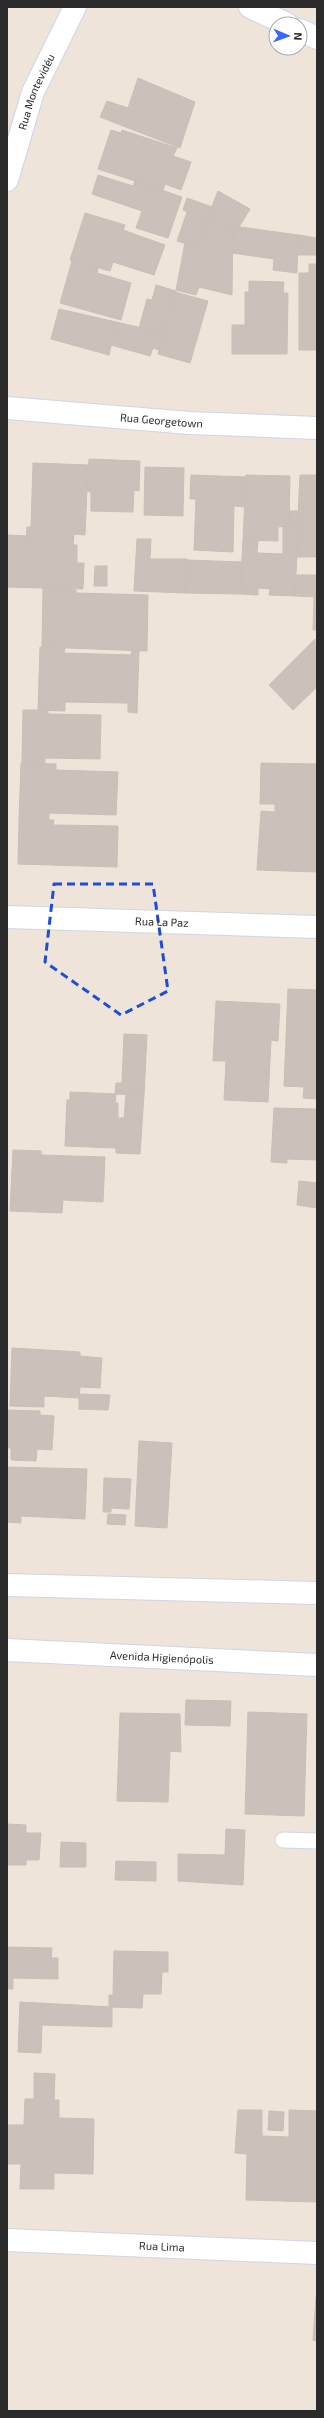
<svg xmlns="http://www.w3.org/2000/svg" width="324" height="2418" font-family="'Exo 2',sans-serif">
<rect width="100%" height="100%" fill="#eee4da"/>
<g fill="#c9c1ba" stroke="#c9c0b4">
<path d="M138,78L195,102L180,148L100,117L107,101L128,108Z"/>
<path d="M111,130L121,133L122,130L177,148L173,156L191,162L181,190L165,184L163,190L98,169Z"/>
<path d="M98,175L133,186L135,181L182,197L168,238L136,228L142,211L92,194Z"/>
<path d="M218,191L250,209L239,227L206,222Z"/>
<path d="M187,198L212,207L197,247L177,241L187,212L183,210Z"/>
<path d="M85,213L125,225L123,230L165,245L154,275L113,262L110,271L70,260Z"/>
<path d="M206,222L233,226L232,295L199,287L196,295L176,290L185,243L197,247Z"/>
<path d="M233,226L298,235L297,273L273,270L274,259L232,253Z"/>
<path d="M298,235L317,238V255H297Z"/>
<path d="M72,261L98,268L97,273L131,283L121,320L60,303Z"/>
<path d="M309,264H317V350H299V273H309Z"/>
<path d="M249,281L284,282L283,293H288L287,354H232V325H245V292H249Z"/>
<path d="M156,285L176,291L164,333L139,328L147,299L152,300Z"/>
<path d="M175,292L208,301L190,363L158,354Z"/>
<path d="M59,309L116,322L109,355L51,339Z"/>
<path d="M116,322L164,333L159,350L153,348L150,356L111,345Z"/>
<path d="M89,459L140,461L139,491L134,490L133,512L91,511V492L87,491Z"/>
<path d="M33,463L88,465L85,535L74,534L73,546L26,545L27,527H31Z"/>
<path d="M145,467L184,468L183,516L144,515Z"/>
<path d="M191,475L246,477L245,507L234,506L233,552L194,550L196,499H190Z"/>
<path d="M246,475L290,476L289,526L278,527V541L243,540Z"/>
<path d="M300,475H317V557H296Z"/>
<path d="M290,511H299L295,596L269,595L270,589L258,588V595L240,594L243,540L258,541L257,553L283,554V527L289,526Z"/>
<path d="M7,535L27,536L26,545H77V563H84L83,589L7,587Z"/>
<path d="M137,539H151L150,559H187L185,593L134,591Z"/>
<path d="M187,560L242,562L240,594L185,593Z"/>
<path d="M95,566H107V586H94Z"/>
<path d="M296,575H317V597L295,596Z"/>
<path d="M43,588L76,590V593L148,595L147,651L42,647Z"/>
<path d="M314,597H317V630H313Z"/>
<path d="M315,639L317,687L293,710L269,685Z"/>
<path d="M40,647L65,648L64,653L131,655L132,651H139L137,713L128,712V703L65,702V711L38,710Z"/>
<path d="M23,710H48V714L101,715L100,759L45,758V764L22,763Z"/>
<path d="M21,763L56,764V770L118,772L116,815L49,813V820H19Z"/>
<path d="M261,763L317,764V872L257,870L261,811L275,812V804H260Z"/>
<path d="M19,820H54L53,825L118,826L117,867L18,864Z"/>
<path d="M288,989L317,990V1099L303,1098L304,1087L284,1086Z"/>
<path d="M216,1001L280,1004L278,1041L271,1040L268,1102L224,1100L226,1061H213Z"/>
<path d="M124,1034L147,1035L144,1095L115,1094L116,1083H122Z"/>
<path d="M70,1092L116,1094L115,1103H118V1118H124L126,1095H144L140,1154L116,1153V1148L65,1146L67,1100H70Z"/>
<path d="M274,1108L317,1109V1160L287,1159V1163L271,1162Z"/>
<path d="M13,1150L41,1151V1155L105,1157L103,1202L63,1200L62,1213L10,1211Z"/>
<path d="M299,1181L317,1183V1208L297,1205Z"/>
<path d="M12,1348L80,1352V1356L102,1358L100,1388L80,1387L79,1398L44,1396V1407L10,1406Z"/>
<path d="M79,1394L110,1395L108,1410L79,1409Z"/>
<path d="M7,1410L40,1411V1415L54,1416L52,1450L37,1449L36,1461L11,1460V1448H7Z"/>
<path d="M139,1441L172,1443L167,1528L135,1526Z"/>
<path d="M7,1467L87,1469L85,1519L21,1516V1523L7,1522Z"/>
<path d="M104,1478L131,1479L129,1509L111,1508V1512H103Z"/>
<path d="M108,1514L126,1515L125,1525L107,1524Z"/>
<path d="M186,1700L231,1701L230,1726L185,1725Z"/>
<path d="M248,1712L307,1714L304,1816L245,1814Z"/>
<path d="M120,1713L180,1714L181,1752L170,1751L168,1802L117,1801Z"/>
<path d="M7,1824L26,1825V1833H41L39,1860H26V1865H7Z"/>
<path d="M226,1829L245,1830L243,1885L178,1881V1854L225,1855Z"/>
<path d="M61,1842L86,1843V1867H60Z"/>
<path d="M116,1861L156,1862V1881L115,1880Z"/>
<path d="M7,1947L52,1948L51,1958H58V1979L13,1978V1989H7Z"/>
<path d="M114,1951L168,1952V1972H162L161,1994H143L142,2008L109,2007V1995H113Z"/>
<path d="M20,2002L112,2007V2027L42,2025L41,2053L18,2052Z"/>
<path d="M34,2073L55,2074L54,2100H59V2118L94,2119L93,2174L54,2173V2189H20L21,2164H7V2125H24L25,2099H34Z"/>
<path d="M238,2110H262V2136L289,2137V2110L317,2111V2202L246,2200L247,2154L235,2153Z"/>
<path d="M269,2111L284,2112L283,2131L268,2130Z"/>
<path d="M316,2297H317V2341L313,2340Z"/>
</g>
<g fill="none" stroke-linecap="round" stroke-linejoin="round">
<g stroke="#d0d5e4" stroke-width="17">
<path id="service" d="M283,1840L317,1841"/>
</g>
<g stroke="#d0d5e4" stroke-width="24">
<g id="minor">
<path d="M250,7L287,24"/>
<path d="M300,30L317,38"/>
<path id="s1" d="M7,408L190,423L317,428"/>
<path id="s2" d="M7,917L317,927"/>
<path id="s3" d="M7,2240L317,2253"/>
</g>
</g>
<g stroke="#d0d5e4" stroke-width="24">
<g id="tertiary">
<path id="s4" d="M7,180L33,92L75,7"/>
</g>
</g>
<g stroke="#d0d5e4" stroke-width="24">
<g id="secondary">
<path d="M7,1585L317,1593"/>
<path id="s5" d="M7,1650L317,1665"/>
</g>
</g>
<use href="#service" stroke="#fff" stroke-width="15"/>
<use href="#minor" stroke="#fff" stroke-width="22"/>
<use href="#tertiary" stroke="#fff" stroke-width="22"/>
<use href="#secondary" stroke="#fff" stroke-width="22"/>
</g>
<path fill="none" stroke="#1d4ed8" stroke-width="3" stroke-dasharray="8 5" stroke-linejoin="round" d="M54,884H153L168,991L121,1015L45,962Z"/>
<g text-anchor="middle" stroke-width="4" stroke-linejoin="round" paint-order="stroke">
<g font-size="11" fill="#2a2a2a" stroke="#fff">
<text dy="4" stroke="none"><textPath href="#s4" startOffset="93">Rua Montevidéu</textPath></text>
<text dy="4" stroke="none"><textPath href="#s1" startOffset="155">Rua Georgetown</textPath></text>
<text dy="4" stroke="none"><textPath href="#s2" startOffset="155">Rua La Paz</textPath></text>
<text dy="4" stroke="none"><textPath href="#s5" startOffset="155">Avenida Higienópolis</textPath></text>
<text dy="4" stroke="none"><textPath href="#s3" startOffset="155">Rua Lima</textPath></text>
</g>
</g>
<rect width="324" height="2418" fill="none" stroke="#2a2a2a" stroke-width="16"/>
<g transform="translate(288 36) rotate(92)"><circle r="19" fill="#ffffff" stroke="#aaaaaa"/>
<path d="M0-3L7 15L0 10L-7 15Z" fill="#3667ff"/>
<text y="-6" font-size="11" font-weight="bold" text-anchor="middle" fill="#2a2a2a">N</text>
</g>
</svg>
